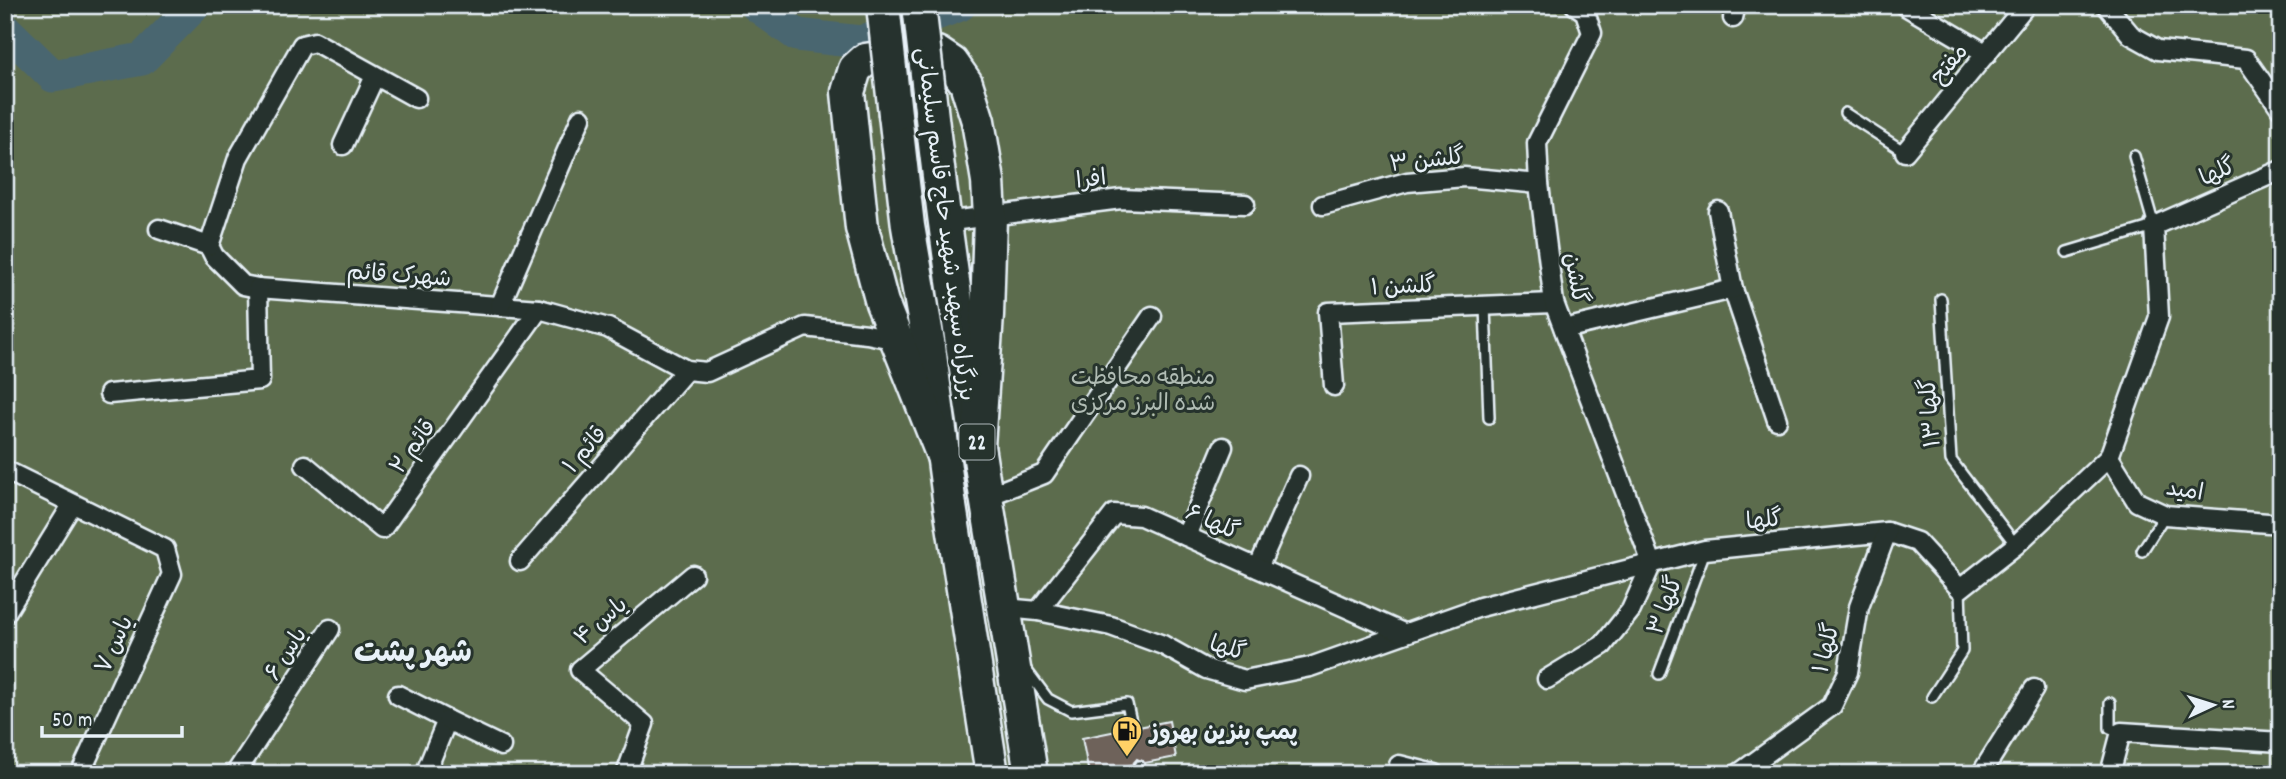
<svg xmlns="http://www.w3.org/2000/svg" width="2286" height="779" font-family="Dekko,'Playpen Sans Arabic',sans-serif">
<rect width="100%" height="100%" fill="#3c413a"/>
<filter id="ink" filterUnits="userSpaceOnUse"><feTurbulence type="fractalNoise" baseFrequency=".0143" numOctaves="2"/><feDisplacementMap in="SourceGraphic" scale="14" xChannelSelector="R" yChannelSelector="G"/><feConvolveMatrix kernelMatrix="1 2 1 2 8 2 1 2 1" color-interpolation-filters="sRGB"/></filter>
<g filter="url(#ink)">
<rect fill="#5c6c4e" stroke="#a2aea3" stroke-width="2" x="5" y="5" width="2276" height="769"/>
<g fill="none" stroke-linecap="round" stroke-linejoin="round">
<g stroke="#4a6670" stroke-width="33">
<path d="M756,5L797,35L861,42L960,5"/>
<path d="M5,29L53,76L142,59L195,5"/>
</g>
</g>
<path fill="#6e625a" stroke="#e8f1f8" stroke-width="2" d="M1169,721L1176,757L1145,763L1137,759L1132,765L1089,774L1082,738L1126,729L1133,733L1139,727Z"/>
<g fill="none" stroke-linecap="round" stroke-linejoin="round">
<g stroke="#e8f1f8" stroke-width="14">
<g id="lane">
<path d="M1845,113L1905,152"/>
<path d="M2067,252L2154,226L2134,156"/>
<path d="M1941,299L1951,460L2016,545"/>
<path d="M1485,306L1489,418"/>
<path d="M2142,551L2165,515"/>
<path d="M1024,667L1048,699L1071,711L1127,704L1132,726"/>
<path d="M1659,674L1705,551"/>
<path d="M1932,697L1962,651L1960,589"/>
<path d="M2110,703V728L2121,732"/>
<path d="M1139,766L1140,774"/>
<path d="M562,773L564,774"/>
</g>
</g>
<g stroke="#e8f1f8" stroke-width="23">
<g id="street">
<path d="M1904,5L1987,54"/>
<path d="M2106,5L2131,35L2158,50L2246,59L2281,109"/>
<path d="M1733,18L1736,5"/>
<path d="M416,98L315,42L302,45L238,158L209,246L214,256L243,285L258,288L539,309L608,328L686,370L707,372L805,327L867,334L902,341"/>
<path d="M343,145L375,76"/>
<path d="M1905,152L2026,5"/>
<path d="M1323,205L1407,182L1464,177L1539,184"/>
<path d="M1718,211L1733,289L1777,420"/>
<path d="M944,222L1121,199L1245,204"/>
<path d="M159,229L209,246"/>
<path d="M500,306L581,118"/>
<path d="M1564,329L1733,289"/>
<path d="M1334,386L1328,312L1554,303"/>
<path d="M109,394L260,380L258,288"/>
<path d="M2109,457L2137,502L2165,515L2281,524"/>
<path d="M305,465L382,529L539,309"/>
<path d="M5,470L165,549L172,574L80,774"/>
<path d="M986,497L1044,474L1152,316"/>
<path d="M1186,536L1223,447"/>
<path d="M520,561L686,370"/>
<path d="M1258,568L1299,476"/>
<path d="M1005,608L1038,611L1111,626L1163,645L1206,669L1245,680L1310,667L1480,607L1705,550L1887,532L1917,542L1960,589L2016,545L2109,457L2159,317L2154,226L2281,170"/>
<path d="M1038,611L1114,514L1141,516L1403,633"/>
<path d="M5,614L72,505"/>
<path d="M1547,679L1603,645L1631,610L1652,563L1554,303L1539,184L1537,143L1592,33L1585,12L1575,5"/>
<path d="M398,695L447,720L425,774"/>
<path d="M447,720L501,746"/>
<path d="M1399,765L1435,774"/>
<path d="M235,774L330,629"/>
<path d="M626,774L644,724L580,670L693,575"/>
<path d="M1738,774L1832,706L1848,672L1859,607L1887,532"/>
<path d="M1981,774L2034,689"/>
<path d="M2110,774L2121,732L2281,742"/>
</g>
</g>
<g stroke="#e8f1f8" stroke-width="37">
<g id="highway">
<path d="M931,109C956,332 996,552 1031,774"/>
<path d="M895,114L908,226L929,347L950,506L992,774"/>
<path d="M943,456L882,303L862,228L848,92L855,69L865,60L905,54L937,53L952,63L966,83L978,121L988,181L990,217L987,315L978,446"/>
</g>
</g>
<use href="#lane" stroke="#26332d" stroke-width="9"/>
<use href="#street" stroke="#26332d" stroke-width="18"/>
<use href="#highway" stroke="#26332d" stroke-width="32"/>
<g stroke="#e8f1f8" stroke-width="37" stroke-linecap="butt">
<g id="highway-bridge">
<path d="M883,5L895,114"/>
<path d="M919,5L931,109"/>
</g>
</g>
<use href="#highway-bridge" stroke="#26332d" stroke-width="32"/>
</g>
</g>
<defs>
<g id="fuel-pin" transform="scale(1.575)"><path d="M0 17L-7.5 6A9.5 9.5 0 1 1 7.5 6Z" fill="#ffd166" stroke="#26332d"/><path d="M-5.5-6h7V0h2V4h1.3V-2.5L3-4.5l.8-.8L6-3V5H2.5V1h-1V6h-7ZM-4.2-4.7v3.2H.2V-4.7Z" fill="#111"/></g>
</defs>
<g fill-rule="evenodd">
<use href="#fuel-pin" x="1127" y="731"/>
</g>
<g text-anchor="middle" stroke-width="6" stroke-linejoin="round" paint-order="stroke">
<rect fill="#26332d" stroke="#aeb8bb" stroke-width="2" x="959.5" y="424.5" width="35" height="35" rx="5"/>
<g font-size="21" font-weight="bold" fill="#e8f1f8">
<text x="977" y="449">22</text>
</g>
<g font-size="23" fill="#e8f1f8" stroke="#26332d">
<text transform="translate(1948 63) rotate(-50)" y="8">مفتح</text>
<text transform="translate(1427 159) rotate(-6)" y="8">گلشن ۳</text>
<text transform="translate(2217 171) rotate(-24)" y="8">گلها</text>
<text transform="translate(1091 178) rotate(-7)" y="8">افرا</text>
<text transform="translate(947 224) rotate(83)" y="8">بزرگراه سپهبد شهید حاج قاسم سلیمانی</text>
<text transform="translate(399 274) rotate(4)" y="8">شهرک قائم</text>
<text transform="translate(1577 278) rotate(80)" y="8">گلشن</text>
<text transform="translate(1403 285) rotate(-2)" y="8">گلشن ۱</text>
<text transform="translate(1929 413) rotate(-94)" y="8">گلها ۱۳</text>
<text transform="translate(412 446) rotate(-54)" y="8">قائم ۲</text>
<text transform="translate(584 449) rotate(-49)" y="8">قائم ۱</text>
<text transform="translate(2185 489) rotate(9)" y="8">امید</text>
<text transform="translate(1764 519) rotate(-5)" y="8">گلها</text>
<text transform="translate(1213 521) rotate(24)" y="8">گلها ۶</text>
<text transform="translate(1664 605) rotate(-69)" y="8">گلها ۳</text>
<text transform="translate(600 620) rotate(-40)" y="8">یاس ۴</text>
<text transform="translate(113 644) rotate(-65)" y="8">یاس ۷</text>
<text transform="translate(1228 647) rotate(18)" y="8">گلها</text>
<text transform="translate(1825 648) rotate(-76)" y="8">گلها ۱</text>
<text transform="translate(285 653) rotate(-57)" y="8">یاس ۶</text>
</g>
<g font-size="23" fill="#b0bcb4" stroke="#26332d">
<text x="1143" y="384">منطقه محافظت<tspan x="1143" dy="26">شده البرز مرکزی</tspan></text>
</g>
<g font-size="23" font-weight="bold" fill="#e8f1f8" stroke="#26332d" text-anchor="start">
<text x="1150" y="739">پمپ بنزین بهروز</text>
</g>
<g font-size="30" font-weight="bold" fill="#e8f1f8" stroke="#26332d">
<text x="413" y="661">شهر پشت</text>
</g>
</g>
<rect width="2286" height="779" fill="none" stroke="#26332d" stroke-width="28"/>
<rect x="14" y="14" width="2258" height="751" fill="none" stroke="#e8f1f8" stroke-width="2.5" filter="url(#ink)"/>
<g transform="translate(2213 705) rotate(86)" stroke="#26332d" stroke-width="5" paint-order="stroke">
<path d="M0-5L12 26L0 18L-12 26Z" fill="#e8f1f8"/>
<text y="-10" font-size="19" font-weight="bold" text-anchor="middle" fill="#e8f1f8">N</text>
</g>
<path d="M42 726v10h140v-10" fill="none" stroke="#e8f1f8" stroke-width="3.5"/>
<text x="52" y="726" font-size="21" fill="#e8f1f8" stroke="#26332d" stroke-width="5" paint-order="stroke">50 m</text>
</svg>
